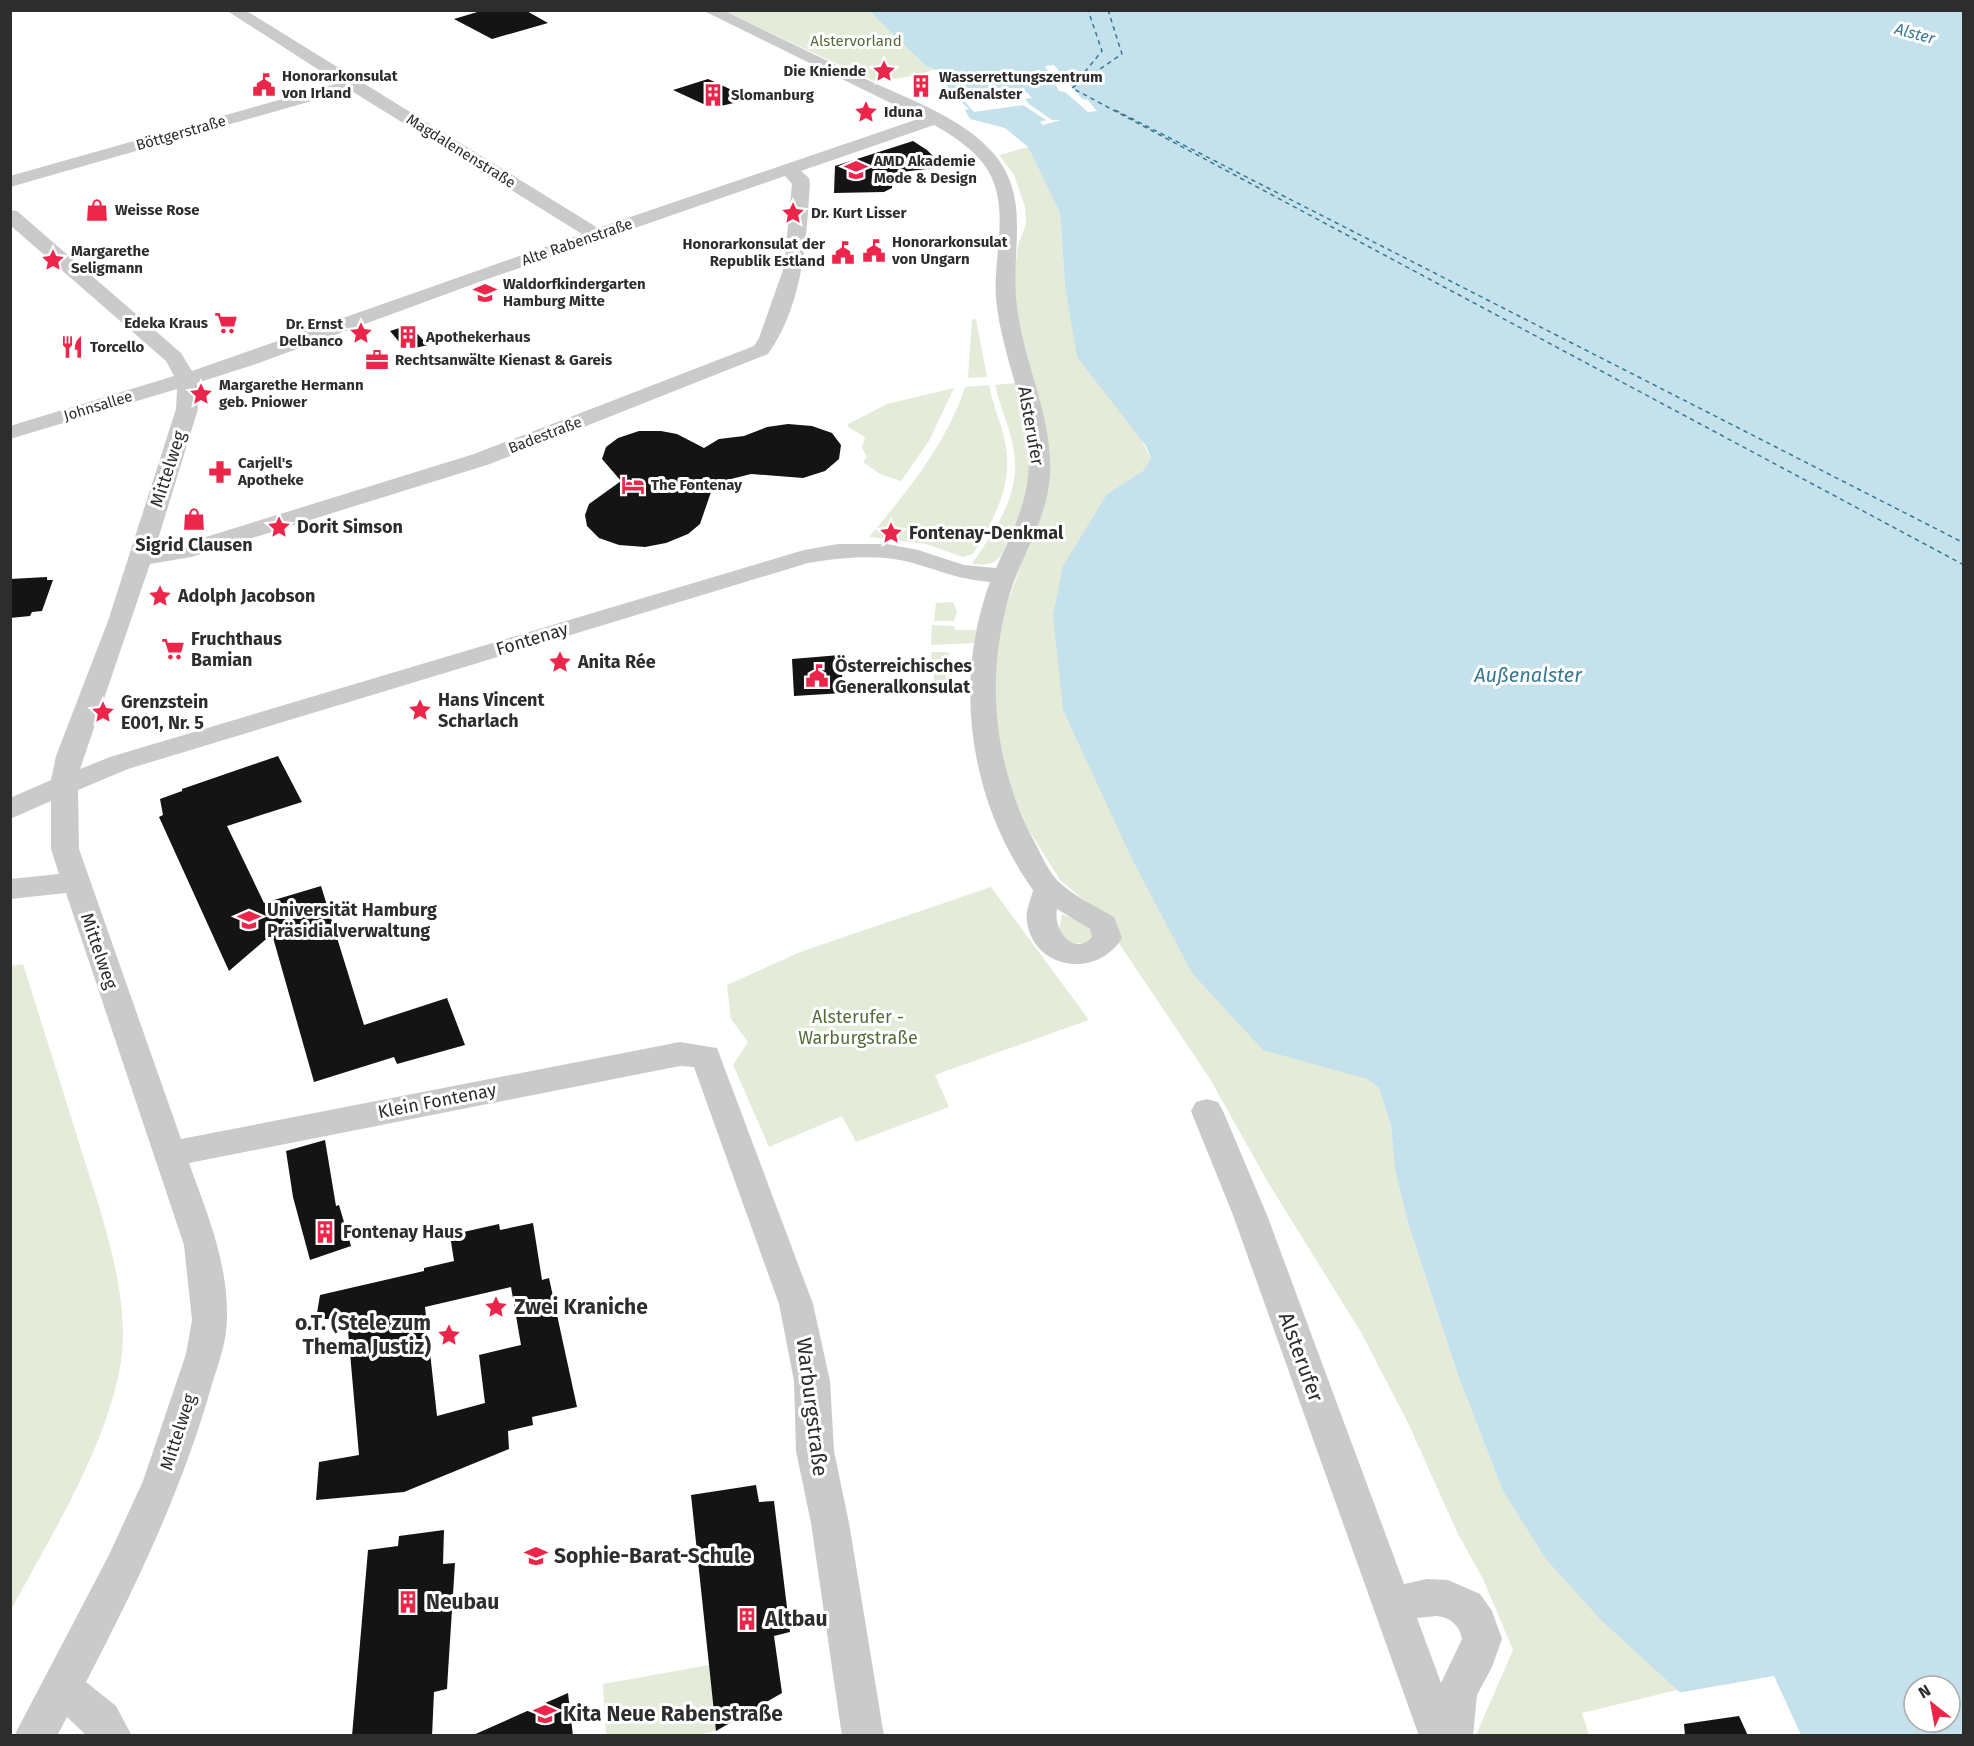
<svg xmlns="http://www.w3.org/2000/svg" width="1974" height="1746" font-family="'Fira Sans',sans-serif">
<rect width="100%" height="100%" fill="#fff"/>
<g fill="#e5ebd9">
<path d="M723,11H869L926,66L935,69L918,75L876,82Z"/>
<path d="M1028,147L1060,213L1065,285L1151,459L1144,470L1107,494L1330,1067L1367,1079L1379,1088L1391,1126L1395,1170L1408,1223L1459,1378L1503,1491L1677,1690L1582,1713L1589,1735H1476L1513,1650L1483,1579L1457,1532L1409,1425L1362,1334L1269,1184L1210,1079L1098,912L1060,880L1028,829L1007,779L993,717L997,647L1005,611L1037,518L1013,288L1018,245L1026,224L1025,207L1014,175L999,155Z"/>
<path d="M976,319L987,377L968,378L972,320Z"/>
<path d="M1015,383C1022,415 1033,451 1029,483C1026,502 1017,519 1010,535C1000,558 1000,567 972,564C994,531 1021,495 1014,452C1011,429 1000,408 995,385Z"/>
<path d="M989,385C993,405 1001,423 1005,442C1014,486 994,518 973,554L963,557L926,544L869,537C907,492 947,443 965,387Z"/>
<path d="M954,388L929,441L901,481L880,474L863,462L867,457L862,448L865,437L848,427V424L887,404Z"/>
<path d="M953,602L957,612L954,621H934L936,603Z"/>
<path d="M932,625L954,626L955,630H976L975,643L931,645Z"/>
<path d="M931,652H949L945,687L935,689Z"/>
<path d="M991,887L1089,1020L935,1075L949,1107L856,1142L842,1116L769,1147L733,1065L748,1042L731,1019L727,985L800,952Z"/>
<path d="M1062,914L1090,925L1092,937L1087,942L1073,944L1058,934Z"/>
<path d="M23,964C42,1024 61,1085 80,1146C100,1210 131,1294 121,1362C107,1447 51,1535 11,1610L10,966Z"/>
<path d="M709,1665L716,1731L694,1736L606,1735L603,1684Z"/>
</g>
<path fill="#c4e1ec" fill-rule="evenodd" d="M869,11H1963V1735H1748L1739,1716L1710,1720L1600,1619L1546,1559L1503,1491L1459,1378L1408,1223L1395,1170L1391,1126L1379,1088L1367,1079L1263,1050L1192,973L1132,859L1063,710L1053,615L1063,566L1107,494L1144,470L1151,458L1146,446L1077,357L1065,285L1060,213L1028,147L1005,128L970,119L965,110L969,109L954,95L952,88H948L942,73L926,66ZM1914,1686H1950V1722H1914Z"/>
<g fill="#fff">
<path d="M1054,65L1082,99L1088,100L1097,111L1088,112L1065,92L1059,91L1045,66Z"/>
<path d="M985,91L990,96L1026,92L1032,98L1025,99L1029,104L1052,120H1061L1043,125L1040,122L1046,120L1023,105L974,112L959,95Z"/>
<path d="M1774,1676L1801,1735H1748L1739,1716L1710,1720L1677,1693Z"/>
</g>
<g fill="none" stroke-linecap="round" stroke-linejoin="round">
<g stroke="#387892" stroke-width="1.5" stroke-dasharray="4.5 4" stroke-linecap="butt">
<path d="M1108,10L1122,54L1072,88L1964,565"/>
<path d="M1074,85L1102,51L1088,10"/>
<path d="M1115,110L1964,543"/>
</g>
</g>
<g fill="#141414" fill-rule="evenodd">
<path d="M484,10H525L548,23L492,39L454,19Z"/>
<path d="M708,79L717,83L751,99L712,108L673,90Z"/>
<path d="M913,141L927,150L944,167L893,173L892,188L884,192L834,193L835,166Z"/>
<path d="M409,325L428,345L406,350L390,331Z"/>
<path d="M788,424L812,426L832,433L841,445L839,459L825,471L803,478L751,474L723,481L711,492L700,524L688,534L666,543L645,547L619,545L599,538L587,526L585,515L589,504L621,481L602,459L606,447L618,438L639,431H661L677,434L704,448L719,439L744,436L767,427Z"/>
<path d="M47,577V580H53L42,611L32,612L30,616L10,618V579Z"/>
<path d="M840,655L844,693L794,696L792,659Z"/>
<path d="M278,756L302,802L227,826L264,903L321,886L364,1025L447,998L465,1045L397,1064L394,1057L314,1082L272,934L229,971L159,817L163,815L160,799L182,791V789Z"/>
<path d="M325,1140L336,1206L339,1205L351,1246L310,1260L293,1197L286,1151Z"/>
<path d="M533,1223L542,1280L549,1278L577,1407L532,1417L533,1425L508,1431L509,1449L404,1492L316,1500L319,1462L359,1455L347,1319H316L320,1295L424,1271V1268L454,1261L450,1235L499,1224L500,1230ZM511,1287L521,1345L479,1355L485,1403L437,1416L425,1307Z"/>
<path d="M756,1485L759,1502L774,1501L790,1632L774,1636L782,1693L716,1731L691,1495Z"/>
<path d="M444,1530L443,1564L455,1563L448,1672L447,1689L434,1692L432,1736H352L368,1550L398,1546L399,1536Z"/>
<path d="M568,1693L573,1736H471Z"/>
<path d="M1739,1716L1748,1736H1685L1684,1724Z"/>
</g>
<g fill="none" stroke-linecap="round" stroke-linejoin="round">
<g fill="#cacaca" fill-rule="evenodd">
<path d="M226,10H245L598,228L921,118L702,10H722C772,34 822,58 872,82C913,101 963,118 994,154C1030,197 1012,245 1016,296C1020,357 1053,413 1050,474C1048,519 1020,557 1009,597C985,679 994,765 1034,841C1041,854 1047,869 1057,880C1073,896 1095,906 1114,917L1122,938C1097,979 1034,970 1027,922C1025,911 1031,900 1033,890C970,802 952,684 990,582C955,579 937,569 905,561C873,554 839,558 808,563L128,769L78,790L79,849L181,1139L680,1042L717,1048L813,1304L830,1381L834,1451L849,1523L884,1736H842L811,1523L796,1451L794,1381L779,1304L694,1067L680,1066L189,1163C207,1213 228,1263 227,1317C227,1341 219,1362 212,1384C183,1488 136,1586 86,1682L116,1706L132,1736H87L67,1717L57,1736H14L109,1555L143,1481L186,1354L192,1320L184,1245L66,893L10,899V879L59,874L51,849V801L10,819V798L51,780L56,756L108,621L176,409L177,389L10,439V426L174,376L166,361L10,225V210L17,211L181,353L192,371L582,234L350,90L10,187V176L339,83ZM934,125C955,137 980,153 991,176C1009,215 993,257 996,298C1001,358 1034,417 1028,478C1024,510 1009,539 996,568L964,565L918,550L887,544H838L804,550L110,757L80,769L150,564L191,557L490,464L768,354C803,305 806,242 810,184L809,178L801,171ZM785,176L792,184L784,267L759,338L754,346L474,454L180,545L155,549L198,409L197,383L253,365L479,282ZM1057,909L1090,929L1092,937C1073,957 1053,930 1057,909Z"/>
<path d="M1207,1099L1218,1102L1223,1111L1267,1215L1404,1584L1427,1579L1448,1580L1480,1594L1492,1611L1502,1639L1492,1667L1477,1695L1473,1736H1419L1233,1215L1191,1111L1196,1102ZM1437,1616C1450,1617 1460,1626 1462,1639L1441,1683L1417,1618Z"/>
</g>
</g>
<defs>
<g id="sight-bare" transform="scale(1.8)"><path d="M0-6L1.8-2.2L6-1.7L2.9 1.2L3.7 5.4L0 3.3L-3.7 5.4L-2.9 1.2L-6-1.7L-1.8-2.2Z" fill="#ec264a" stroke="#fff" stroke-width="2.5" paint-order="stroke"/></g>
<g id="civic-bare" transform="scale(1.8)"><path d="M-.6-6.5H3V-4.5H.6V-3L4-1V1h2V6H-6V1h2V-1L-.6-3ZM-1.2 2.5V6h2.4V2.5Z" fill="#ec264a" stroke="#fff" stroke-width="2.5" paint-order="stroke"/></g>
<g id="building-bare" transform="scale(1.8)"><path d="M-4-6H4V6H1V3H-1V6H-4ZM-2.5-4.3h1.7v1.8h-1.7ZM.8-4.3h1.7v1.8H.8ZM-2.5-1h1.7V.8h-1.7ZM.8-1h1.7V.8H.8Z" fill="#ec264a" stroke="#fff" stroke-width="2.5" paint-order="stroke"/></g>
<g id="university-bare" transform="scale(1.8)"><path d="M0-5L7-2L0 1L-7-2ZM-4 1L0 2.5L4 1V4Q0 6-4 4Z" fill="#ec264a" stroke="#fff" stroke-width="2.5" paint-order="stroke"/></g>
<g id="shop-bare" transform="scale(1.8)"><path d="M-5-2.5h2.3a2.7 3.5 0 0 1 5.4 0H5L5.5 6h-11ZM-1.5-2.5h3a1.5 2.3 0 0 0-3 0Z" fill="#ec264a" stroke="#fff" stroke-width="2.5" paint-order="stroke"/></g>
<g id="school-bare" transform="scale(1.8)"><path d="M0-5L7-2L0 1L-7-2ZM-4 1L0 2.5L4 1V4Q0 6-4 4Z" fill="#ec264a" stroke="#fff" stroke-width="2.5" paint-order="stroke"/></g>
<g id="supermarket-bare" transform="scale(1.8)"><path d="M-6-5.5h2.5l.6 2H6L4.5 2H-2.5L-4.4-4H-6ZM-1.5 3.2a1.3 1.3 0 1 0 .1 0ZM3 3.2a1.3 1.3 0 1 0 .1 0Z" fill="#ec264a" stroke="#fff" stroke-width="2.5" paint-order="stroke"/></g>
<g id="restaurant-bare" transform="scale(1.8)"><path d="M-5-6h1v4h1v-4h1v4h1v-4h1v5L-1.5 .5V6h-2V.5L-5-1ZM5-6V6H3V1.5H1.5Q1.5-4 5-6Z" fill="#ec264a" stroke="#fff" stroke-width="2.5" paint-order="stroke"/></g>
<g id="office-bare" transform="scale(1.8)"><path d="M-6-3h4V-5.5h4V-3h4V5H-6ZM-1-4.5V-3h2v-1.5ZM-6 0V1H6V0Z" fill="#ec264a" stroke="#fff" stroke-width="2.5" paint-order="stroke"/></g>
<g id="pharmacy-bare" transform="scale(1.8)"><path d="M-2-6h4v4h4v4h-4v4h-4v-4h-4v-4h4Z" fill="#ec264a" stroke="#fff" stroke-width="2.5" paint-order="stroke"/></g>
<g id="hotel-bare" transform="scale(1.8)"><path d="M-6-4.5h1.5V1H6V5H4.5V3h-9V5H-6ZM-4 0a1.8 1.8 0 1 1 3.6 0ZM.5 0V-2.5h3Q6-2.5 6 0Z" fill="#ec264a" stroke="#fff" stroke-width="2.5" paint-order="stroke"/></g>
</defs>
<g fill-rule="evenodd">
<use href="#sight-bare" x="884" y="71"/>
<use href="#civic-bare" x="264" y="85"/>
<use href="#building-bare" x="921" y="86"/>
<use href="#building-bare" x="713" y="95"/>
<use href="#sight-bare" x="866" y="112"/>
<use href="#university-bare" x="856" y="170"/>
<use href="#shop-bare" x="97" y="210"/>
<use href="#sight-bare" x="793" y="213"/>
<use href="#civic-bare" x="874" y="251"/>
<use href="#civic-bare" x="843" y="253"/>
<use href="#sight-bare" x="53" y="260"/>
<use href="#school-bare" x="485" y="293"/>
<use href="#supermarket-bare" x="226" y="323"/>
<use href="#sight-bare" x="361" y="333"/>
<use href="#building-bare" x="408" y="337"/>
<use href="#restaurant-bare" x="72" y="347"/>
<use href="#office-bare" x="377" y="360"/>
<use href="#sight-bare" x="201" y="394"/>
<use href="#pharmacy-bare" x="220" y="472"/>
<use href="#hotel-bare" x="633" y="485"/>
<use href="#shop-bare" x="194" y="519"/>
<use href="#sight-bare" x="279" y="527"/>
<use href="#sight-bare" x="891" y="533"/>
<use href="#sight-bare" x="160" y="596"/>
<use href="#supermarket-bare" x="173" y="649"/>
<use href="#sight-bare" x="560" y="662"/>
<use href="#civic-bare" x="817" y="676"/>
<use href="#sight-bare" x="420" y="710"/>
<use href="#sight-bare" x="103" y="712"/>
<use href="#university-bare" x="249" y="920"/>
<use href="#building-bare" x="325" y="1232"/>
<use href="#sight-bare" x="496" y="1307"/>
<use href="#sight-bare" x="449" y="1335"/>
<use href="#school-bare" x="536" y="1556"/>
<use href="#building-bare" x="408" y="1602"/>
<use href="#building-bare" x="747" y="1619"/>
<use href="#school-bare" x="545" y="1714"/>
</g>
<g text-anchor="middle" stroke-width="6" stroke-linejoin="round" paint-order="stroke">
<g font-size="15" fill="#556a39" stroke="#fff">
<text x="856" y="46">Alstervorland</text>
</g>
<g font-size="15" font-weight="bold" fill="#2d2d2d" stroke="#fff" text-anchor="start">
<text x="866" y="76" text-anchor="end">Die Kniende</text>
<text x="282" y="81">Honorarkonsulat<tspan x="282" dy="17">von Irland</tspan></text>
<text x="939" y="82">Wasserrettungszentrum<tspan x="939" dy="17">Außenalster</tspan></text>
<text x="731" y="100">Slomanburg</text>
<text x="884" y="117">Iduna</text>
<text x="874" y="166">AMD Akademie<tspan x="874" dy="17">Mode &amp; Design</tspan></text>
<text x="115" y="215">Weisse Rose</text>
<text x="811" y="218">Dr. Kurt Lisser</text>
<text x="892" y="247">Honorarkonsulat<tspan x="892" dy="17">von Ungarn</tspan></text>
<text x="825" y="249" text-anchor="end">Honorarkonsulat der<tspan x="825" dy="17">Republik Estland</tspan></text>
<text x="71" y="256">Margarethe<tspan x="71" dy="17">Seligmann</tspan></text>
<text x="503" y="289">Waldorfkindergarten<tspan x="503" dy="17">Hamburg Mitte</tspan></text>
<text x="208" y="328" text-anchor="end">Edeka Kraus</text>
<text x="343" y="329" text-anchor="end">Dr. Ernst<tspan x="343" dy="17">Delbanco</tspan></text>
<text x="426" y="342">Apothekerhaus</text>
<text x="90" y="352">Torcello</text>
<text x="395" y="365">Rechtsanwälte Kienast &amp; Gareis</text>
<text x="219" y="390">Margarethe Hermann<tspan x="219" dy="17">geb. Pniower</tspan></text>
<text x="238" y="468">Carjell's<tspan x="238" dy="17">Apotheke</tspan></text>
<text x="651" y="490">The Fontenay</text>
</g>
<g font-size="15" fill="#2d2d2d" stroke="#fff">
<text transform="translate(181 133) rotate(-16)" y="5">Böttgerstraße</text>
<text transform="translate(461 151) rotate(32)" y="5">Magdalenenstraße</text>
<text transform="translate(577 242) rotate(-19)" y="5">Alte Rabenstraße</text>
<text transform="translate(98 406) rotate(-17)" y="5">Johnsallee</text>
<text transform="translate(545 435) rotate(-21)" y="5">Badestraße</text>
</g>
<g font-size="16" font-style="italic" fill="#387892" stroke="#fff">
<text transform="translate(1915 33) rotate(15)" y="6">Alster</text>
</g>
<g font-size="18" fill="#2d2d2d" stroke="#fff">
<text transform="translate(1031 426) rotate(80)" y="6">Alsterufer</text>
<text transform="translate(168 469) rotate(-72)" y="6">Mittelweg</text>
<text transform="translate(532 639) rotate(-17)" y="6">Fontenay</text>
<text transform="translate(99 951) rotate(71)" y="6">Mittelweg</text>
<text transform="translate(437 1101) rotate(-11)" y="6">Klein Fontenay</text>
<text transform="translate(178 1432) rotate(-72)" y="6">Mittelweg</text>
</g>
<g font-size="18" font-weight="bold" fill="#2d2d2d" stroke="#fff" text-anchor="start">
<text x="297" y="533">Dorit Simson</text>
<text x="909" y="539">Fontenay-Denkmal</text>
<text x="194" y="551" text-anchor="middle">Sigrid Clausen</text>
<text x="178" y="602">Adolph Jacobson</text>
<text x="191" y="645">Fruchthaus<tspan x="191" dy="21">Bamian</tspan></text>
<text x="578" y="668">Anita Rée</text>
<text x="835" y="672">Österreichisches<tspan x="835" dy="21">Generalkonsulat</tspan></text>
<text x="438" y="706">Hans Vincent<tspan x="438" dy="21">Scharlach</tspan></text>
<text x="121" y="708">Grenzstein<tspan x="121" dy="21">E001, Nr. 5</tspan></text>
<text x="267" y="916">Universität Hamburg<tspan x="267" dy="21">Präsidialverwaltung</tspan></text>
<text x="343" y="1238">Fontenay Haus</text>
</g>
<g font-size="18" fill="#556a39" stroke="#fff">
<text x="858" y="1023">Alsterufer -<tspan x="858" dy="21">Warburgstraße</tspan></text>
</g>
<g font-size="20" font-style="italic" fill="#387892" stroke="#fff">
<text x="1528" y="682">Außenalster</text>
</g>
<g font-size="21" font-weight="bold" fill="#2d2d2d" stroke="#fff" text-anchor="start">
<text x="514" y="1314">Zwei Kraniche</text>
<text x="431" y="1330" text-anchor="end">o.T. (Stele zum<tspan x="431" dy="24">Thema Justiz)</tspan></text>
<text x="554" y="1563">Sophie-Barat-Schule</text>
<text x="426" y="1609">Neubau</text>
<text x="765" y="1626">Altbau</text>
<text x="563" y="1721">Kita Neue Rabenstraße</text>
</g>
<g font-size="21" fill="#2d2d2d" stroke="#fff">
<text transform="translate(1301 1357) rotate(70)" y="7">Alsterufer</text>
<text transform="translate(812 1407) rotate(83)" y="7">Warburgstraße</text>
</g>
</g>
<rect width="1974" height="1746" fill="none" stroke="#2d2d2d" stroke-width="24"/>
<g transform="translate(1932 1704) rotate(329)"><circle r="28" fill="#ffffff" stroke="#ababab" stroke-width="1.5"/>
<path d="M0-4.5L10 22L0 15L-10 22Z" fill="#ec264a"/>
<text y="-9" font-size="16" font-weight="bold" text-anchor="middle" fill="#2d2d2d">N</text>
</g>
</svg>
